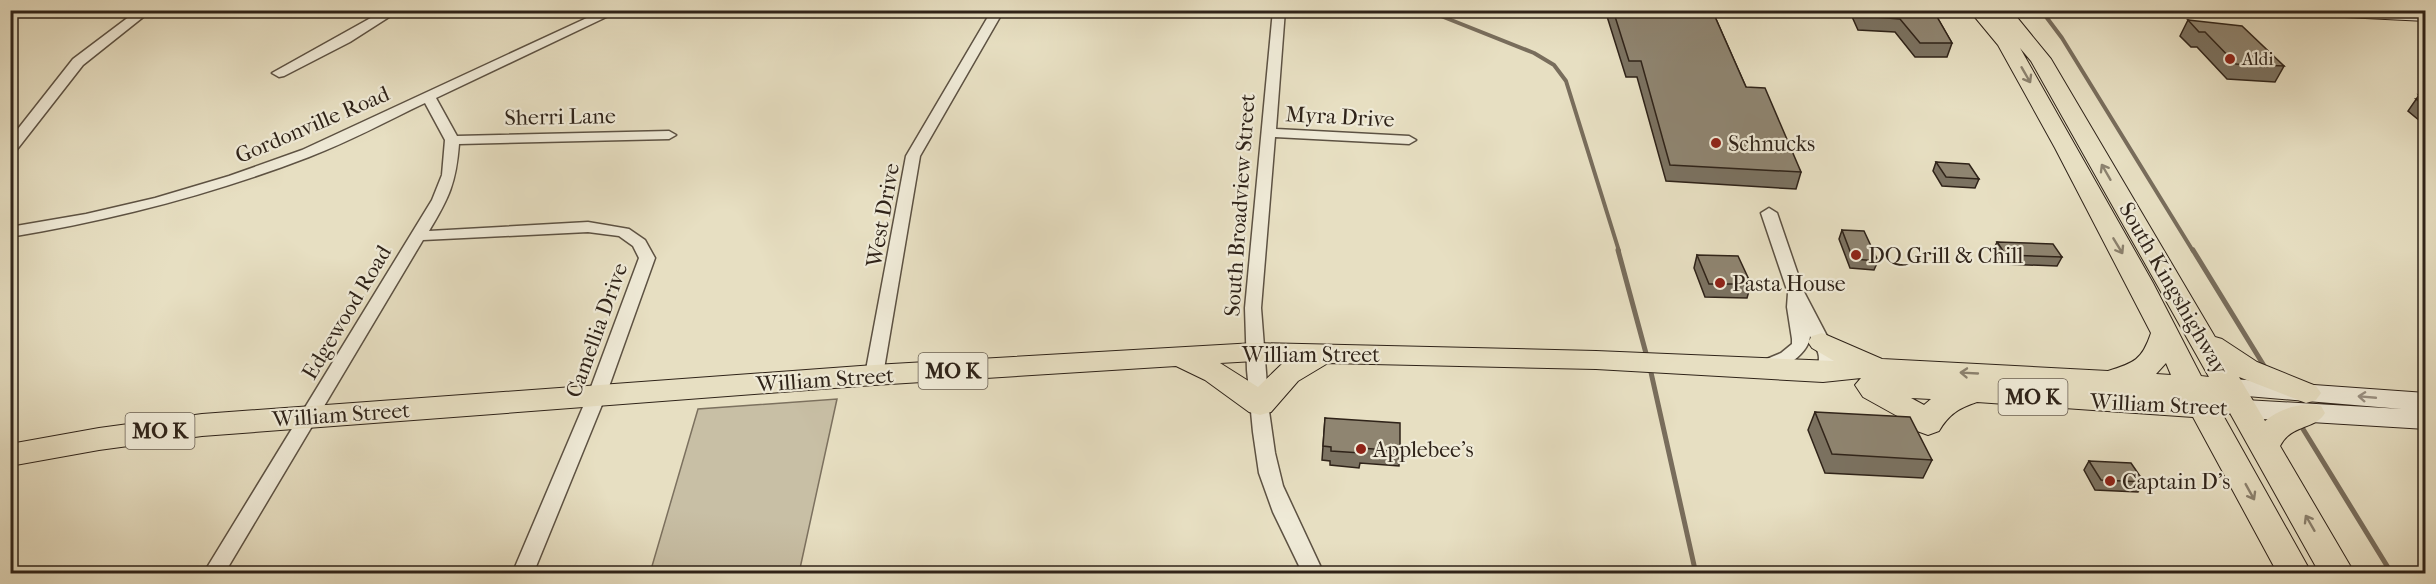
<svg xmlns="http://www.w3.org/2000/svg" width="2436" height="584" font-family="'IM FELL French Canon',serif">
<rect width="100%" height="100%" fill="#e7dfc2"/>
<filter id="stains"><feTurbulence type="fractalNoise" baseFrequency=".00333" numOctaves="4"/><feColorMatrix values="0 0 0 0 .2 0 0 0 0 .09 0 0 0 0 .02 0 0 0 .5 -.17"/></filter>
<radialGradient id="worn" r=".72"><stop offset=".6" stop-color="#630" stop-opacity="0"/><stop offset="1" stop-color="#630" stop-opacity=".3"/></radialGradient>
<path fill="#c8bfa5" stroke="#7c715f" stroke-width="1.5" d="M837,399L799,573H650L698,409Z"/>
<g fill="none" stroke-linecap="round" stroke-linejoin="round">
<g stroke="#786d5c" stroke-width="4">
<path d="M1426,10L1534,53L1554,65L1566,81L1619,251"/>
<path d="M2041,10L2062,38L2193,251"/>
</g>
<g stroke="#786d5c" stroke-width="5">
<path d="M1618,250L1647,357"/>
<path d="M2193,250L2266,369"/>
<path d="M1650,368L1696,574"/>
<path d="M2303,429L2392,574"/>
</g>
<g stroke="#5d5243" stroke-width="3">
<g id="street">
<path d="M138,10H152L83,65L15,152L10,153V139L73,59Z"/>
<path d="M385,10H400L350,42L284,76L279,77L272,73Z"/>
<path d="M604,10H621L436,98L457,136L669,131L676,135L669,139L459,144C456,183 449,198 429,231L588,222L629,229L645,240L655,258L606,395L533,574H512L588,395L639,258L633,246L619,236L588,232L423,240L224,574H203L432,200L442,175L445,140L425,103C387,121 349,142 309,157C213,194 113,220 10,237V227L86,214L155,198L229,176L302,150Z"/>
<path d="M992,10H1004L920,156L883,375L880,379H868L865,375L906,156Z"/>
<path d="M1273,10H1285L1276,129L1409,136L1416,140L1409,144L1275,137L1261,308L1269,411L1275,453L1283,486L1324,574H1303L1273,512L1259,473L1253,432L1247,370L1245,308Z"/>
<path d="M1769,208L1777,213L1804,292L1838,357C1838,370 1830,380 1817,376L1814,372C1824,356 1817,351 1810,336C1809,356 1775,376 1757,371L1754,367L1757,363L1781,353L1792,344V339L1787,307L1788,293L1761,213Z"/>
</g>
</g>
<g stroke="#2f2319" stroke-width="2">
<g id="secondary">
<path d="M2296,10L2426,11V21L2304,15Z"/>
<path d="M2232,379L2426,393V429L2245,418L2236,415L2232,409L2236,403L2245,400L2402,409L2223,394L2219,388L2223,382Z"/>
</g>
</g>
<g stroke="#2f2319" stroke-width="2">
<path id="primary" d="M1969,10H1990L1992,13L1990,10H2011L2051,59L2215,337L2222,339L2257,362L2316,386L2321,393L2316,400L2306,403L2239,377L2265,421C2279,409 2303,401 2321,406L2325,413C2315,430 2291,424 2280,446L2355,574H2320L2230,413L2224,417L2312,574H2278L2193,417L1977,402C1959,408 1949,414 1939,431L1928,435L1917,431L1899,417L1863,397L1855,385L1861,378L1823,382L1596,369L1328,363L1298,381L1271,412L1260,415L1249,412L1205,380L1176,366L874,385L202,436L99,450L10,466V444L99,428L202,414L874,365L1255,343L1596,351L1834,361L1812,348L1808,342L1812,336L1822,333L1882,359L2108,371C2134,363 2142,360 2151,333L2055,148L1998,45ZM2020,48L2031,61L2209,377L2201,376L2153,283ZM1255,361L1284,362L1258,387L1220,363ZM2166,363L2171,375L2156,374ZM1911,398L1931,399L1924,405Z"/>
</g>
<use href="#street" fill="#efead7" fill-rule="evenodd"/>
<use href="#secondary" fill="#efead7" fill-rule="evenodd"/>
<use href="#primary" fill="#e7dfc2" fill-rule="evenodd"/>
</g>
<g fill="#7b7261" stroke="#2f2319" stroke-width="1.5">
<path d="M1605,10H1712L1746,87L1801,172L1796,189L1666,181L1637,77H1626Z"/>
<path d="M1849,10H1933L1952,43L1947,57H1915L1895,32L1858,30Z"/>
<path d="M2188,20L2284,66L2275,82L2227,79L2197,47H2191L2180,36Z"/>
<path d="M2419,95L2426,96V126L2408,111Z"/>
<path d="M1936,162L1979,179L1975,188L1942,186L1933,171Z"/>
<path d="M1842,230L1878,261L1874,270L1850,268L1839,239Z"/>
<path d="M1997,242L2062,257L2057,266L2002,264L1993,251Z"/>
<path d="M1697,255L1751,284L1747,298L1705,297L1694,268Z"/>
<path d="M1815,412L1932,460L1923,478L1825,473L1808,430Z"/>
<path d="M1325,418L1400,451L1399,466L1360,463L1359,468L1330,465V461L1322,460Z"/>
<path d="M2089,461L2144,482L2138,492L2095,490L2084,470Z"/>
</g>
<g fill="#8f8571" stroke="#2f2319" stroke-width="1.5">
<path d="M1613,10H1712L1746,87L1765,88L1801,172L1670,165L1641,61H1629Z"/>
<path d="M1859,10H1933L1952,43H1920L1900,19L1862,16Z"/>
<path d="M2188,20L2242,26L2284,66L2236,64L2205,32H2199Z"/>
<path d="M2419,95L2426,96V107L2416,99H2424Z"/>
<path d="M1936,162L1969,164L1979,179L1946,177Z"/>
<path d="M1842,230L1864,231L1878,261L1853,259Z"/>
<path d="M1997,242L2053,244L2062,257L2006,255Z"/>
<path d="M1697,255L1738,256L1751,284H1709Z"/>
<path d="M1815,412L1910,417L1932,460L1832,454Z"/>
<path d="M1325,418L1400,423V451L1361,448V453L1331,451V447L1323,446Z"/>
<path d="M2089,461L2131,463L2144,482L2101,480Z"/>
</g>
<defs><path id="oneway-shaft" d="M-6 0H5M1.5-3L5.5 0L1.5 3" fill="none" stroke-width="1.6" stroke-linecap="round" stroke-linejoin="round" transform="scale(1.5)"/></defs>
<g stroke="#8b816e">
<use href="#oneway-shaft" transform="translate(2026 75) rotate(60)"/>
<use href="#oneway-shaft" transform="translate(2106 172) rotate(-120)"/>
<use href="#oneway-shaft" transform="translate(2118 246) rotate(59)"/>
<use href="#oneway-shaft" transform="translate(1969 373) rotate(-177)"/>
<use href="#oneway-shaft" transform="translate(2250 492) rotate(61)"/>
<use href="#oneway-shaft" transform="translate(2310 523) rotate(-120)"/>
</g>
<use stroke="#999082" href="#oneway-shaft" transform="translate(2367 397) rotate(-175)"/>
<g fill="#8f2418" stroke="#efead7" stroke-width="2">
<circle cx="2230" cy="59" r="6"/>
<circle cx="1716" cy="143" r="6"/>
<circle cx="1856" cy="255" r="6"/>
<circle cx="1720" cy="283" r="6"/>
<circle cx="1361" cy="449" r="6"/>
<circle cx="2110" cy="481" r="6"/>
</g>
<g text-anchor="middle" stroke-width="4.5" stroke-linejoin="round" paint-order="stroke">
<g font-size="18" fill="#2f2319" stroke="#efead7" text-anchor="start">
<text x="2242" y="65">Aldi</text>
</g>
<g fill="#efead7" stroke="#695f52" stroke-width="1.5">
<rect x="918.5" y="353" width="69" height="36" rx="4.5"/>
<rect x="1998.5" y="379" width="69" height="36" rx="4.5"/>
<rect x="125.5" y="413" width="69" height="36" rx="4.5"/>
</g>
<g font-size="21" font-weight="bold" fill="#2f2319">
<text x="953" y="378">MO K</text>
<text x="2033" y="404">MO K</text>
<text x="160" y="438">MO K</text>
</g>
<g font-size="22" fill="#2f2319" stroke="#efead7">
<text transform="translate(560 116) rotate(-1)" y="8">Sherri Lane</text>
<text transform="translate(1340 116) rotate(3)" y="8">Myra Drive</text>
<text transform="translate(312 124) rotate(-23)" y="8">Gordonville Road</text>
<text transform="translate(1239 205) rotate(-86)" y="8">South Broadview Street</text>
<text transform="translate(882 215) rotate(-80)" y="8">West Drive</text>
<text transform="translate(2174 288) rotate(60)" y="8">South Kingshighway</text>
<text transform="translate(346 312) rotate(-59)" y="8">Edgewood Road</text>
<text transform="translate(596 330) rotate(-70)" y="8">Camellia Drive</text>
<text x="1311" y="362">William Street</text>
<text transform="translate(825 379) rotate(-4)" y="8">William Street</text>
<text transform="translate(2159 404) rotate(3)" y="8">William Street</text>
<text transform="translate(341 414) rotate(-4)" y="8">William Street</text>
</g>
<g font-size="22" fill="#2f2319" stroke="#efead7" text-anchor="start">
<text x="1728" y="151">Schnucks</text>
<text x="1868" y="263">DQ Grill &amp; Chill</text>
<text x="1732" y="291">Pasta House</text>
<text x="1373" y="457">Applebee's</text>
<text x="2122" y="489">Captain D's</text>
</g>
</g>
<rect width="2436" height="584" fill="none" stroke="#e7dfc2" stroke-width="36"/>
<rect x="12" y="12" width="2412" height="560" fill="none" stroke="#2f2319" stroke-width="3"/>
<rect x="18" y="18" width="2400" height="548" fill="none" stroke="#2f2319" stroke-width="1.5"/>
<rect width="100%" height="100%" filter="url(#stains)"/>
<rect width="100%" height="100%" fill="url(#worn)"/>
</svg>
